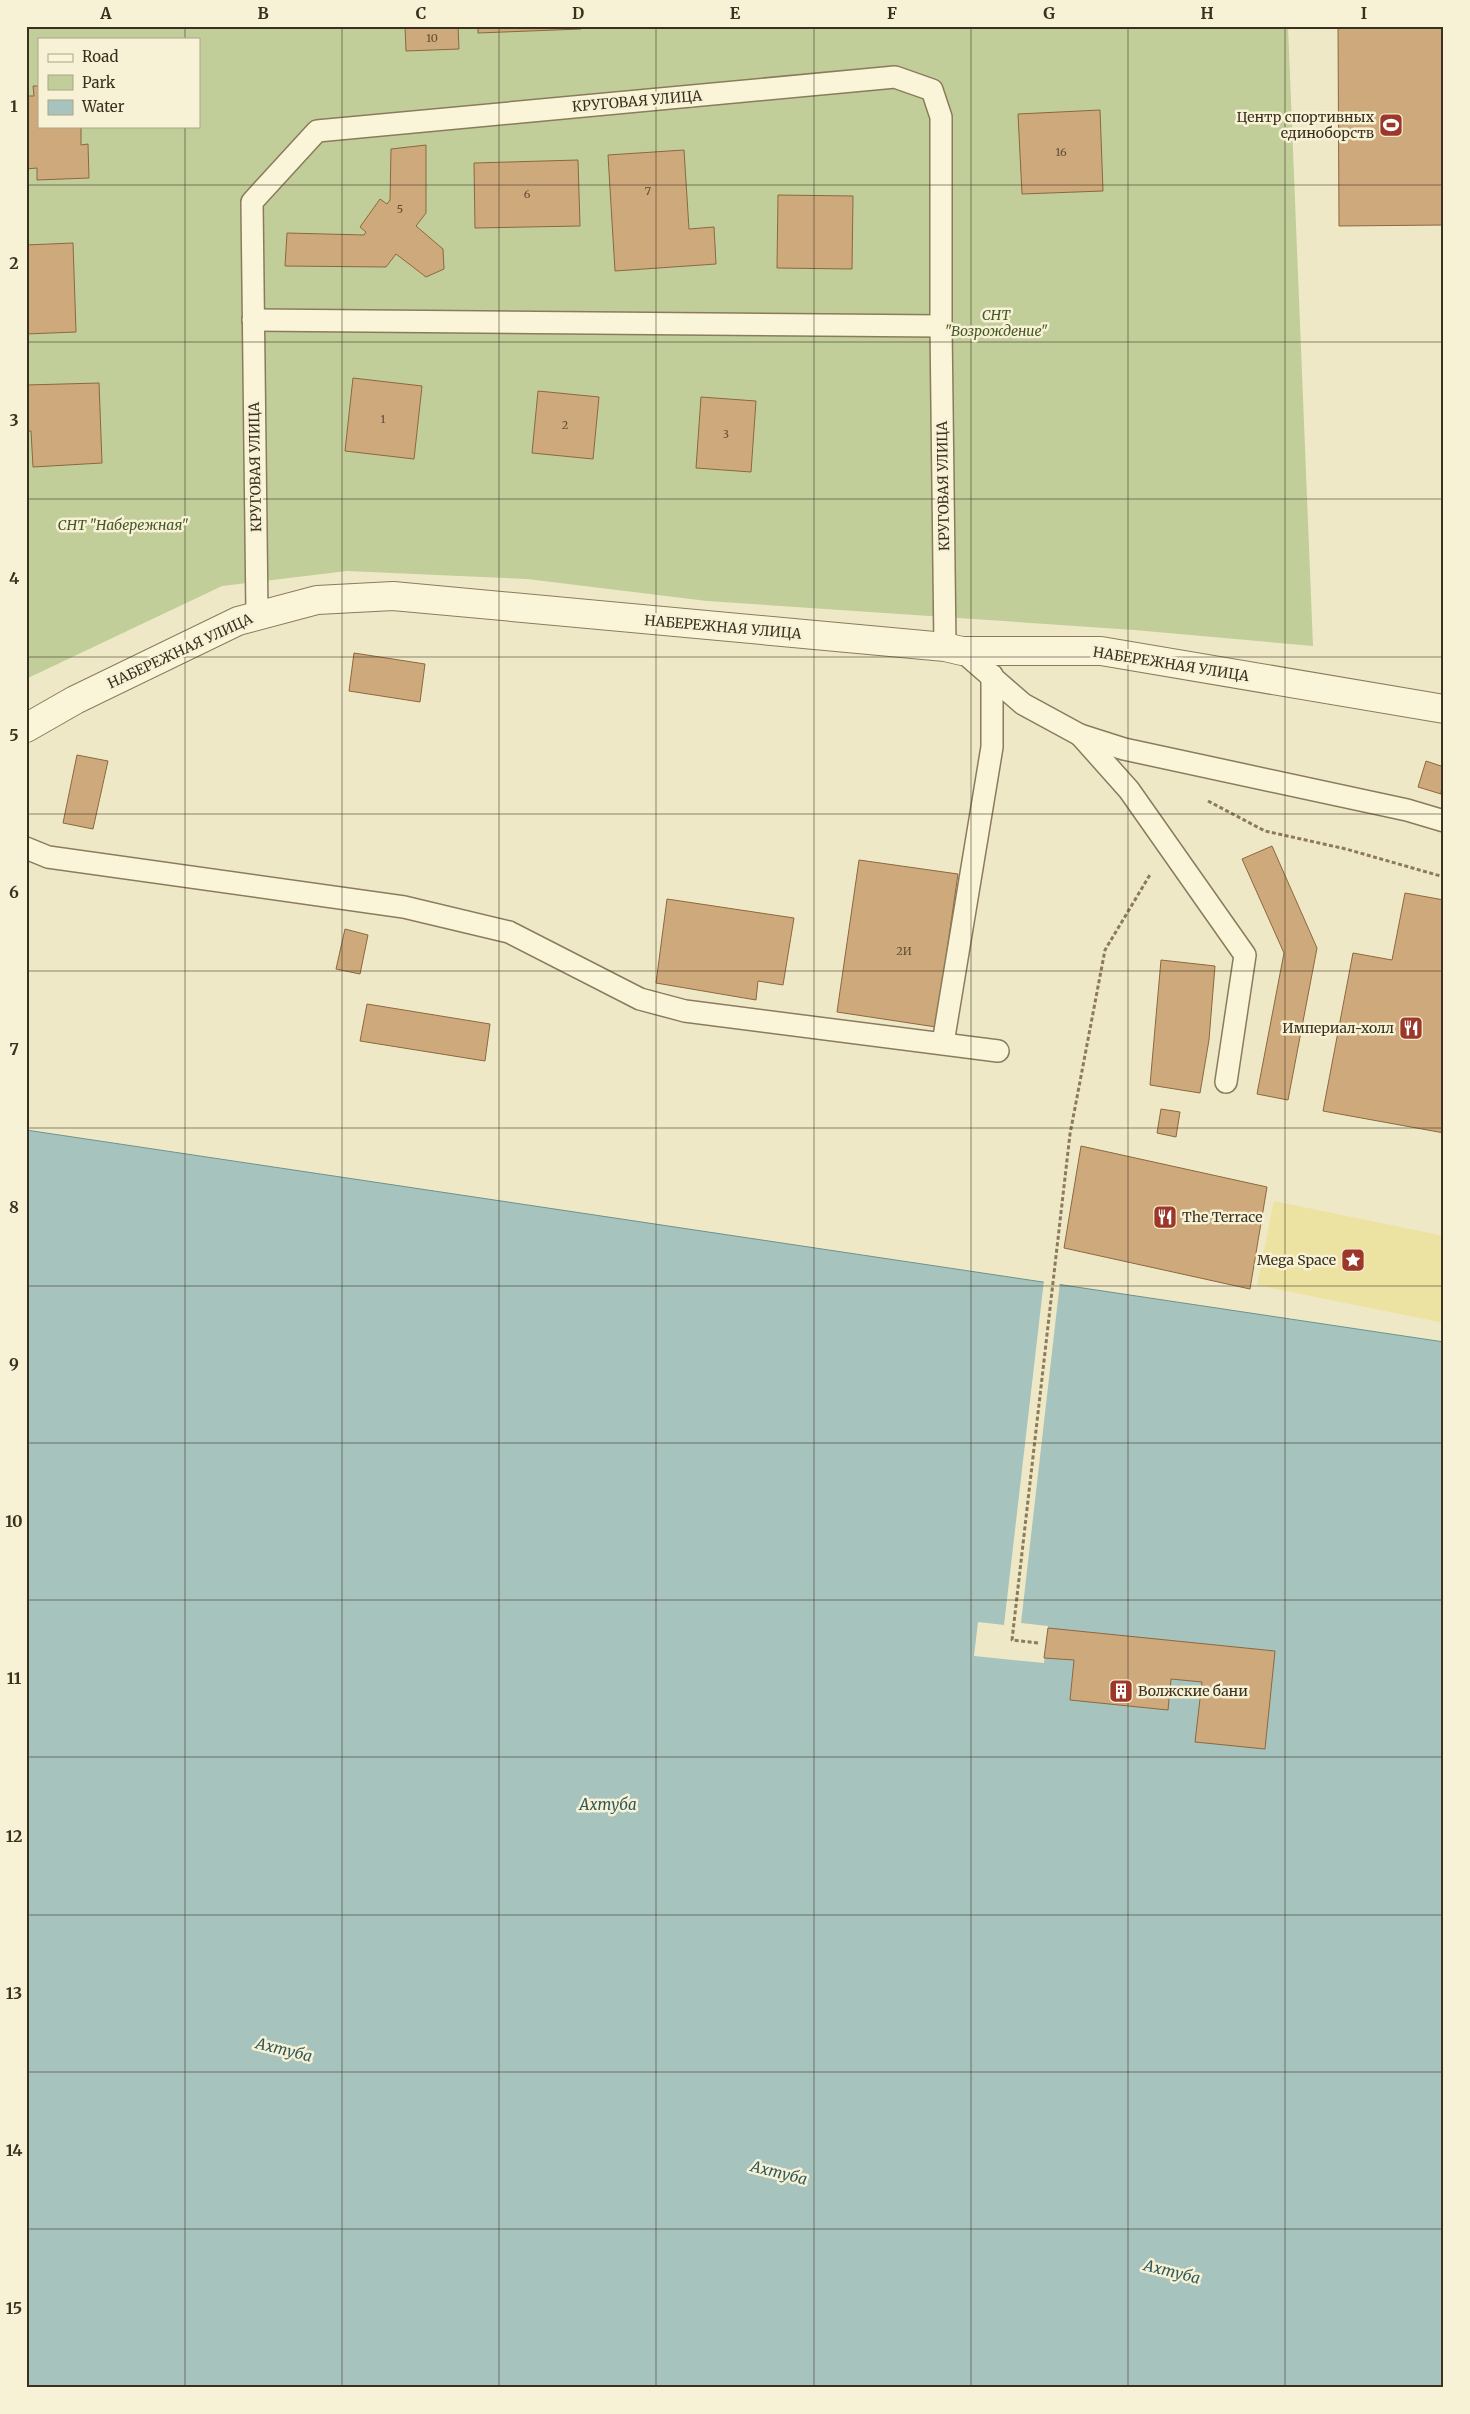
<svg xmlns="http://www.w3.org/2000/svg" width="1470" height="2414" font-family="Merriweather,serif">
<rect width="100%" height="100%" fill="#efe8c6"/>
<path fill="#c1ce99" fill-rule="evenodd" d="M26,26H1288L1313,646L1134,630L707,601L527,579L347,571L222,586L26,679ZM39,39H199V126H39Z"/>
<path fill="#ece2a2" d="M1274,1201L1444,1236V1323L1257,1285Z"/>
<path fill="#a7c3be" stroke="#6d928e" d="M26,1130L1444,1342V2388H26Z"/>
<path fill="#efe8c6" d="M1044,1280L1060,1282L1021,1623L1048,1626L1044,1663L974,1656L978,1622L1004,1625Z"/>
<g fill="#cea97b" stroke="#8b6840">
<path d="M405,26H458L459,49L406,51Z"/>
<path d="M478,26H581V29L478,33Z"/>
<path d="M1338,26H1444V225L1339,226Z"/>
<path d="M33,86H39V126H81V145L88,144L89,178L37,180V168L26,169V96H34Z"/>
<path d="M1100,110L1103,191L1022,194L1018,114Z"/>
<path d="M426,145V213L416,226L443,249L444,269L426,277L396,254L386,267L285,266L287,233L364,235L366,232L360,227L380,199L387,204L390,200L391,149Z"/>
<path d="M684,150L689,229L714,227L716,264L615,271L608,155Z"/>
<path d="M578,160L580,226L475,228L474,163Z"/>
<path d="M778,195L853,196L852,269L777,268Z"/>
<path d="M73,243L76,332L26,334V245Z"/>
<path d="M353,378L422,386L414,459L345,451Z"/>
<path d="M99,383L102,463L33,467L31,431H26V385Z"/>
<path d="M538,391L599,397L593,459L532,453Z"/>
<path d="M701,397L756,401L751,472L696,468Z"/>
<path d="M354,653L425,664L420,702L349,691Z"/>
<path d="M77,755L108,761L93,829L63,823Z"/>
<path d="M1426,761L1444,767L1441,794L1418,787Z"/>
<path d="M1272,846L1317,948L1288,1100L1257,1094L1284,953L1242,859Z"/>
<path d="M859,860L958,874L936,1027L837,1012Z"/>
<path d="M1405,893L1444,900V1133L1323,1111L1353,953L1392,960Z"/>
<path d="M667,899L794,918L783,985L758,981L756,1000L656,983Z"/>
<path d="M345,929L368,935L360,974L336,969Z"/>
<path d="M1161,960L1215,966L1209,1040L1200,1093L1150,1085Z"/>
<path d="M367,1004L490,1024L485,1061L360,1041Z"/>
<path d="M1161,1109L1180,1112L1176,1137L1157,1133Z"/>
<path d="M1081,1146L1267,1187L1250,1289L1064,1248Z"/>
<path d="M1048,1628L1275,1651L1265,1749L1195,1742L1202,1682L1171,1679L1168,1710L1070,1700L1074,1660L1044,1658Z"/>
</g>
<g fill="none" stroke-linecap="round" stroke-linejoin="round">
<g stroke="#8b7b5b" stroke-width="24">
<g id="lane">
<path d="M253,320L941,326"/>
<path d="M257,614L252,202L317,131L895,77L932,90L941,117V326L945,647"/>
<path d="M962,651L1023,704L1080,735L1124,749L1407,810L1444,821"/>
<path d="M1080,735L1129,790L1245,955L1226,1082"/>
<path d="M26,848L48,857L404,907L509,932L640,999L685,1011L998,1051"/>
<path d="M943,1043L992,747V675"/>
</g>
</g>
<g stroke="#8b7b5b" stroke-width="30">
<path id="street" d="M26,728L75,700L238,621L317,600L393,596L945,647L962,651H1101L1444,709"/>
</g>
<g stroke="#8b7b5b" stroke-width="3" stroke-dasharray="4 2.5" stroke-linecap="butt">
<path d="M1208,801L1265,831L1346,849L1444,877"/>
<path d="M1038,1643L1012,1640L1070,1134L1105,950L1151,873"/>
</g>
<use href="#lane" stroke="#faf4d9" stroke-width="21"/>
<use href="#street" stroke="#faf4d9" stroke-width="28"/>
</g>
<path fill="none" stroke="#3b301f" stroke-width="1" stroke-opacity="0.55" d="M185,26V39M342,26V2388M499,26V2388M656,26V2388M814,26V2388M971,26V2388M1128,26V2388M1285,26V2388M185,126V2388M26,185H1444M26,342H1444M26,499H1444M26,657H1444M26,814H1444M26,971H1444M26,1128H1444M26,1286H1444M26,1443H1444M26,1600H1444M26,1757H1444M26,1915H1444M26,2072H1444M26,2229H1444"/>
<defs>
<g id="stadium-square" transform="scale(1.25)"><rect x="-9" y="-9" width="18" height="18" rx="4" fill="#9c3729" stroke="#f7f1d5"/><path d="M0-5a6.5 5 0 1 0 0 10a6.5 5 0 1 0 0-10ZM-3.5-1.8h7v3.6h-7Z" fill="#fff"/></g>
<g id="restaurant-square" transform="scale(1.25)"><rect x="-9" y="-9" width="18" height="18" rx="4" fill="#9c3729" stroke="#f7f1d5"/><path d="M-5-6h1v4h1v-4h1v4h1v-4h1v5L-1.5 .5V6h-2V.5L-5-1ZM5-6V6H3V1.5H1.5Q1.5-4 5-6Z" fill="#fff"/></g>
<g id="sight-square" transform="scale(1.25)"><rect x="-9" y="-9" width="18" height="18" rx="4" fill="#9c3729" stroke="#f7f1d5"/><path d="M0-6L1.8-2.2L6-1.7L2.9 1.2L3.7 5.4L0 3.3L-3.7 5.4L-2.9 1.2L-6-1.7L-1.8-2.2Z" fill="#fff"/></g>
<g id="building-square" transform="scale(1.25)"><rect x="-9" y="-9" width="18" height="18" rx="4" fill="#9c3729" stroke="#f7f1d5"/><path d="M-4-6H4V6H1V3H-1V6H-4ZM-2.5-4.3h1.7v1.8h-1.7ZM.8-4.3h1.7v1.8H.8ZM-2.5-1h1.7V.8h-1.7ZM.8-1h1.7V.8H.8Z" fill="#fff"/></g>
</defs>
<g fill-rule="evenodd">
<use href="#stadium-square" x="1391" y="125"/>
<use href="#restaurant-square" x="1411" y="1028"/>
<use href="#restaurant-square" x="1165" y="1217"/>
<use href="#sight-square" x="1353" y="1260"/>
<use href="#building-square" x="1121" y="1691"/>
</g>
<g text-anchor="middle" stroke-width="5" stroke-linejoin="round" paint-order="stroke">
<g font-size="11" fill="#604e36">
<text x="432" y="42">10</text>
<text x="1061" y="156">16</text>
<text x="648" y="195">7</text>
<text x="527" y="198">6</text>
<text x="400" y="213">5</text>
<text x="383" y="423">1</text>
<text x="565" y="429">2</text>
<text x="726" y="438">3</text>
<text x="904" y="955">2И</text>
</g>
<g font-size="14" fill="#3b301f" stroke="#f7f1d5">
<text transform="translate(637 101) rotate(-5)" y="5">КРУГОВАЯ УЛИЦА</text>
<text transform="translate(255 467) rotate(-91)" y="5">КРУГОВАЯ УЛИЦА</text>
<text transform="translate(943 486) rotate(-91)" y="5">КРУГОВАЯ УЛИЦА</text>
<text transform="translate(723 627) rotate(5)" y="5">НАБЕРЕЖНАЯ УЛИЦА</text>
<text transform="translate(180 651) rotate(-25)" y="5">НАБЕРЕЖНАЯ УЛИЦА</text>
<text transform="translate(1171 664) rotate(9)" y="5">НАБЕРЕЖНАЯ УЛИЦА</text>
</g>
<g font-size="14" fill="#3b301f" stroke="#f7f1d5" text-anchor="end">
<text x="1374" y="122">Центр спортивных<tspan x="1374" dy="16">единоборств</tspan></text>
<text x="1394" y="1033">Империал-холл</text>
<text x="1182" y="1222" text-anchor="start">The Terrace</text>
<text x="1336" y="1265">Mega Space</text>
<text x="1138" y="1696" text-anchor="start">Волжские бани</text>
</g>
<g font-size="14" font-style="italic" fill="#445825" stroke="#f7f1d5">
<text x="996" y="320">СНТ<tspan x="996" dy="16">"Возрождение"</tspan></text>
<text x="123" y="530">СНТ "Набережная"</text>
</g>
<g font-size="15" font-style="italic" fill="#2e585b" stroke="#f7f1d5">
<text x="608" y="1810">Ахтуба</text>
<text transform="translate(284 2050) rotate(14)" y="5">Ахтуба</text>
<text transform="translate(779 2173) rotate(14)" y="5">Ахтуба</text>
<text transform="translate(1172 2272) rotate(14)" y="5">Ахтуба</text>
</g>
</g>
<rect width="1470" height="2414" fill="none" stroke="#f7f1d5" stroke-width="55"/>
<rect x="38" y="38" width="162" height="90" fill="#f7f1d5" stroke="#aca48c"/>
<rect x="48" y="54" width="25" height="8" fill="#faf4d9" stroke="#aca48c"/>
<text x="82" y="62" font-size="15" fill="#3b301f">Road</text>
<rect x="48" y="75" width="25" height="15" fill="#c1ce99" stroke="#aca48c"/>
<text x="82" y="88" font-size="15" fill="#3b301f">Park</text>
<rect x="48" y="100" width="25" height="15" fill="#a7c3be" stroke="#aca48c"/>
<text x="82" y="112" font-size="15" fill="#3b301f">Water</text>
<rect x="28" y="28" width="1414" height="2358" fill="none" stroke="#3b301f" stroke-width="2"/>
<g font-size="16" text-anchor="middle" font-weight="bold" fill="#3b301f">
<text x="106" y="19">A</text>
<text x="263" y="19">B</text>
<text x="421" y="19">C</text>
<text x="578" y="19">D</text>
<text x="735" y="19">E</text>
<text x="892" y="19">F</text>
<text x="1049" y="19">G</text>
<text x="1207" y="19">H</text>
<text x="1364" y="19">I</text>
<text x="14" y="112">1</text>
<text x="14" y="269">2</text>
<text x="14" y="426">3</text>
<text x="14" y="584">4</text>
<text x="14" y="741">5</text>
<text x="14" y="898">6</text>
<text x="14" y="1055">7</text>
<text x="14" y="1213">8</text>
<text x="14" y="1370">9</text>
<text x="14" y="1527">10</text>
<text x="14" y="1684">11</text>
<text x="14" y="1842">12</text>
<text x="14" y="1999">13</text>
<text x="14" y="2156">14</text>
<text x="14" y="2314">15</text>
</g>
</svg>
